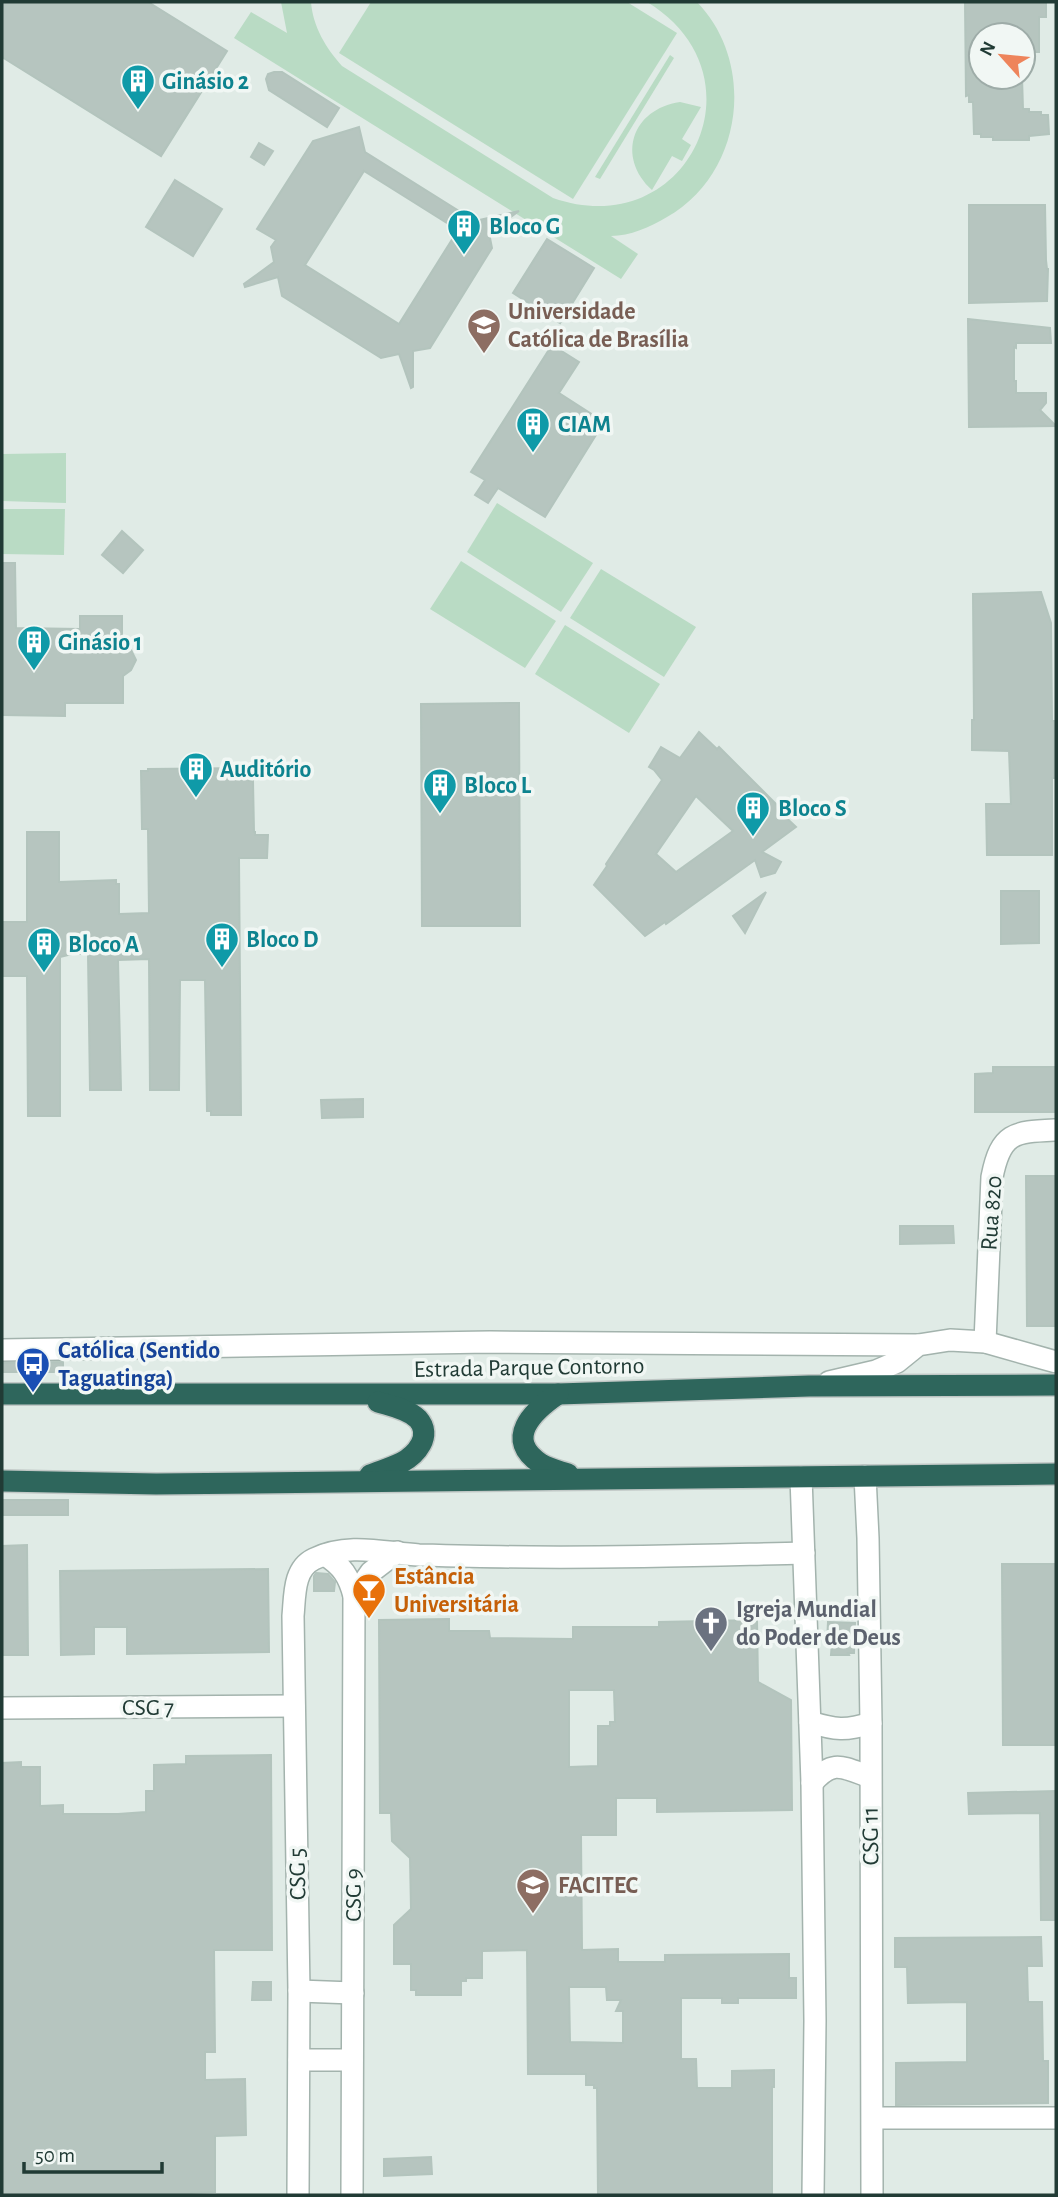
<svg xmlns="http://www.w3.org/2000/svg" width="1058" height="2197" font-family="'Alegreya Sans',sans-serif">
<rect width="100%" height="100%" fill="#e0ebe6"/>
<g fill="#b9dbc4">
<path d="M281,2H311C313,27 326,48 342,66L553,198C688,245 768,75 647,2H697C757,64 743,174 667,217C650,227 630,236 611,236L638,254L621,279L234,38L251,12L287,33Z"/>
<path d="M371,2H627L677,33L573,199L339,53Z"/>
<path d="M670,55L674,58L600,179L595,177Z"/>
<path d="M680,102L701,107L682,139L691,145L682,161L672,156L652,190C616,157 632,109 680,102Z"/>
<path d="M66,453V503L2,501V454Z"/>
<path d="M497,503L593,563L561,612L467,552Z"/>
<path d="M2,509H65L64,555L2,554Z"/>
<path d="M461,561L556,621L525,668L430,609Z"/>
<path d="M601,569L696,627L664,677L570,618Z"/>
<path d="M565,625L660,684L629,733L535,674Z"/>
</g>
<g fill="#b6c5bf" stroke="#b3c4bd" stroke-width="2" fill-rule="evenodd">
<path d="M2,2H148L227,51L161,156L2,57Z"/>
<path d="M965,2H1046V17H1039V52H1023V35H981V77H1022L1023,109H1029V112H1041V115H1048L1049,134L1029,136V140H993V137H981V134H974L973,102H969V95L966,96Z"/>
<path d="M274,72H282L339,108L327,127L269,90L266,79L268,74Z"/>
<path d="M359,127L365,152L475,221L519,211L489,233L492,248L430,348L413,351V387L411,388L399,354L381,358L282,296L278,277L245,287L244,284L274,262L271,247L276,240L257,229L313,141ZM364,171L458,230L399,324L305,265Z"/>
<path d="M259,143L273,151L264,165L251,157Z"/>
<path d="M175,180L222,209L193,256L146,227Z"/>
<path d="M969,205H1045L1046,260L1047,269H1048L1047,301L969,303Z"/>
<path d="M547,239L594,268L560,323L513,293Z"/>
<path d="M968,319L1050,328L1051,343H1016V348L1014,347V381H1016V393H1046V403L1040,410L1056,426L969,427Z"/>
<path d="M552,345L579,362L559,393L604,422L545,517L498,488L488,503L475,495L485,480L471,472Z"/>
<path d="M122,531L143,550L123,573L102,555Z"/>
<path d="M2,563H15L16,628L80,629V616H122V645L131,650L136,660L131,670L123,676V703H65V716L2,715Z"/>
<path d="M1041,592L1051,623L1052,721H1056V778H1052V855H987L986,804H1011L1009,751L972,750V720H974L973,594Z"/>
<path d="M519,703L520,926H422L421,704Z"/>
<path d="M699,732L717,749L719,747L780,808L778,810L796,827L762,852L781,862L775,873L761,877L755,860L666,924L665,922L645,936L594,885L607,866L606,864L662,780L654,770L649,767L661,747L680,758ZM696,796L733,831L676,872L656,854Z"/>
<path d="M249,768V781H253L254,832H255V835H268L267,858H239L241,1115H211V1111H207L205,980H180L179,1090H150L149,959L118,960L121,1090H90L88,954H72L60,957V1116H28L27,976H2V922H27V832H59V882L116,880V884H119V914L149,913L148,829H142L141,771H148V769Z"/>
<path d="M1001,891H1039V943L1001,944Z"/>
<path d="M766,892L745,933L733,916Z"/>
<path d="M993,1067H1056V1112H975V1074L993,1073Z"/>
<path d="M363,1099V1117L322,1118L321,1100Z"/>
<path d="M1026,1176H1056V1326H1027Z"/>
<path d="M900,1226H953L954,1243L900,1244Z"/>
<path d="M63,1362V1372H2V1363Z"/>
<rect x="2" y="1500" width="66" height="15"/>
<path d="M27,1545L28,1655H2V1546Z"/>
<path d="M1002,1564H1056V1745H1003Z"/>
<path d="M268,1569L269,1652L127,1654V1627H94V1654L61,1655L60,1571Z"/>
<path d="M316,1573L328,1574L335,1582L334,1591H314V1576Z"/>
<path d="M449,1619V1631H489L490,1638L573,1639V1627H659V1622L757,1620L758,1682L791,1700L792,1810L657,1812V1798H616V1835H581L582,1950L618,1949V1962H665V1955L789,1954V1978H796V1998H738V2003H722V1998H681V2059H696L697,2088H732V2071L774,2070V2087H772V2195H598L597,2088H594V2085H586V2074H528L527,1950L482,1951V1978H466V1981H461V1995H416V1990H411V1964H394V1925L411,1909L410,1858L392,1841L391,1813H380L379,1620ZM569,1690H614L615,1722H610V1726H598V1766L569,1767ZM569,1987H606L607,2000H621L616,2011H623V2043L570,2042Z"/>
<path d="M828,1622L855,1623L854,1653H848L849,1655H831L832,1642H827Z"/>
<path d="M271,1755L272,1950H214L215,2052H205V2080L245,2079L246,2135L215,2136V2192L191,2193V2195H2V1763L21,1762V1767H40V1806L63,1805V1814H118L146,1812V1791H154V1765L186,1764V1756Z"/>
<path d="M1056,1791V1920H1041L1040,1813L969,1814L968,1793Z"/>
<path d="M1041,1937L1042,1966H1027L1028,2002H1042L1043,2061H1048V2103L896,2105V2063L967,2062V2002L908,2003L907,1967H895V1938Z"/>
<path d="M253,1982H271V2000H252Z"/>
<path d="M431,2157L432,2174L384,2176V2159Z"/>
</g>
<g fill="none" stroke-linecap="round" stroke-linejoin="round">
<g stroke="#a3b3ad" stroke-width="24">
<g id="street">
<path d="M985,1342L992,1177C1001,1132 1014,1132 1056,1130"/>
<path d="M2,1350L490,1342L918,1345"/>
<path d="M829,1382L876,1371L897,1362L918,1345L950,1340L985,1342L1056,1362"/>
<path d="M865,1476L868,1538L871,1723L872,2195"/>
<path d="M801,1477L812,1783L815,2021L813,2195"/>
<path d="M325,1555C342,1566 349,1576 354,1596L352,2195"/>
<path d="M354,1596L371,1572L397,1552"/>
<path d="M2,1708L294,1706"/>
<path d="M810,1722C835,1730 846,1731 871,1723"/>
<path d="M812,1783C833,1759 842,1767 870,1777"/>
<path d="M299,1991L353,1993"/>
<path d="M299,2060H352"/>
<path d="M873,2118H1056"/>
<path d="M298,2195L299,1991L293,1616C295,1596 293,1569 314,1559C348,1542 385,1553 419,1555C456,1556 494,1557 531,1557C622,1558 713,1555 804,1553"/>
</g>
</g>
<g stroke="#c1c8c6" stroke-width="24">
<g id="highway">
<path d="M2,1394H558L809,1386L1056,1385"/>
<path d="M558,1394C533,1411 503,1439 541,1464C549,1469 559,1471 568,1474"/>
<path d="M370,1475C380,1471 391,1468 401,1463C416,1455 433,1436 418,1419C408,1409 391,1406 378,1402"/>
<path d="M2,1481L156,1484L1056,1474"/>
</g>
</g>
<use href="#street" stroke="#fff" stroke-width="21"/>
<use href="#highway" stroke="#2e665c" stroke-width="21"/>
</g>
<defs>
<g id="building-pin" transform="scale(1.75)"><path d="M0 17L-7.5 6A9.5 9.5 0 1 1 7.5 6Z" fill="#0f9aa8" stroke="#f1f7f4"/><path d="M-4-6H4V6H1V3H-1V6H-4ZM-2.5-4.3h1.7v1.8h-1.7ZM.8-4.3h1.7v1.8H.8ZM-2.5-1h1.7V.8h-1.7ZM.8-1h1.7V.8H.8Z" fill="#fff"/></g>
<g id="university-pin" transform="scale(1.75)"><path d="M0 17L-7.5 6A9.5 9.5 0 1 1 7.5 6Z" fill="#8d6e63" stroke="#f1f7f4"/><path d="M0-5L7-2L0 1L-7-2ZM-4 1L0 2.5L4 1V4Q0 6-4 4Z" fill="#fff"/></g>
<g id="bus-pin" transform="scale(1.75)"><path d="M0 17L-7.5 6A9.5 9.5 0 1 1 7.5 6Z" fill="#1a4fb4" stroke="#f1f7f4"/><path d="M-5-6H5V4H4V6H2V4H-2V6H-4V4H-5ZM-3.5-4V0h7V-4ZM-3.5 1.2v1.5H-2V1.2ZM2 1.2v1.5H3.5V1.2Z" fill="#fff"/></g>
<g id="bar-pin" transform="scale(1.75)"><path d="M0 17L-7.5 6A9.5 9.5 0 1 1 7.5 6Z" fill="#e8710a" stroke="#f1f7f4"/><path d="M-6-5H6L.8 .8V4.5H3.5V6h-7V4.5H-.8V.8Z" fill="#fff"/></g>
<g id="church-pin" transform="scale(1.75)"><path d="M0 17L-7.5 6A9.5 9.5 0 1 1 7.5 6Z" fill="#6b7280" stroke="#f1f7f4"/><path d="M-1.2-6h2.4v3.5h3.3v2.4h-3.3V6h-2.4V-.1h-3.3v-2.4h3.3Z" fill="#fff"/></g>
<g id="school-pin" transform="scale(1.75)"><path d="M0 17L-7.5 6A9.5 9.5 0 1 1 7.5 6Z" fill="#8d6e63" stroke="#f1f7f4"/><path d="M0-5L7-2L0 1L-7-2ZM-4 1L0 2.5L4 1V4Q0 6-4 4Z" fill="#fff"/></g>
</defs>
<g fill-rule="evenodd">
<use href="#building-pin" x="138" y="81"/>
<use href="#building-pin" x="464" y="226"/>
<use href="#university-pin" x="484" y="325"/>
<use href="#building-pin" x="533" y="424"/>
<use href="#building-pin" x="34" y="642"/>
<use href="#building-pin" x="196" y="769"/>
<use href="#building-pin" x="440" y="785"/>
<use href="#building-pin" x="753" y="808"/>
<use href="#building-pin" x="222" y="939"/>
<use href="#building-pin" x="44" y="944"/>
<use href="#bus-pin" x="33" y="1364"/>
<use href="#bar-pin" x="369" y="1590"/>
<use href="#church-pin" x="711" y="1623"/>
<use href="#school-pin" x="533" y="1885"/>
</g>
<g text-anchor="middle" stroke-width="7" stroke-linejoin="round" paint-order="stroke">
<g font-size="24" font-weight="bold" fill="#0d838f" stroke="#f1f7f4" text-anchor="start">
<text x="162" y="89">Ginásio 2</text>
<text x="489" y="234">Bloco G</text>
<text x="558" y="432">CIAM</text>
<text x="58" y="650">Ginásio 1</text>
<text x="220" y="777">Auditório</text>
<text x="464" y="793">Bloco L</text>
<text x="778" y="816">Bloco S</text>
<text x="246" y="947">Bloco D</text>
<text x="68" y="952">Bloco A</text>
</g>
<g font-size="24" font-weight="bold" fill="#785e54" stroke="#f1f7f4" text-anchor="start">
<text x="508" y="319">Universidade<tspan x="508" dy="28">Católica de Brasília</tspan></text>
<text x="558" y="1893">FACITEC</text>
</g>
<g font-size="24" fill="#213b35" stroke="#f1f7f4">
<text transform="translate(991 1213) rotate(-86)" y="8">Rua 820</text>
<text transform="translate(529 1367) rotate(-1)" y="8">Estrada Parque Contorno</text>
<text x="148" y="1715">CSG 7</text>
<text transform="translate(870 1836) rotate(-91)" y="8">CSG 11</text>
<text transform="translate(297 1874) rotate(-91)" y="8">CSG 5</text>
<text transform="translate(353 1895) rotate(-90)" y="8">CSG 9</text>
</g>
<g font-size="24" font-weight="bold" fill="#164399" stroke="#f1f7f4" text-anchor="start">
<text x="58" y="1358">Católica (Sentido<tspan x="58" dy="28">Taguatinga)</tspan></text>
</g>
<g font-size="24" font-weight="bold" fill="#c56008" stroke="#f1f7f4" text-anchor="start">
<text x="394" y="1584">Estância<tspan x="394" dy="28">Universitária</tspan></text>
</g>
<g font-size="24" font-weight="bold" fill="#5b616d" stroke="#f1f7f4" text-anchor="start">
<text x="736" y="1617">Igreja Mundial<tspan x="736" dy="28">do Poder de Deus</tspan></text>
</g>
</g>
<rect width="1058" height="2197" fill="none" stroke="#213b35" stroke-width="7"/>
<g transform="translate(1002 56) rotate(297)"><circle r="33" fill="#f1f7f4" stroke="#9eaca8" stroke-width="2"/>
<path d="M0-5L12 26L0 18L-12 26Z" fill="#ee845b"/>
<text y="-10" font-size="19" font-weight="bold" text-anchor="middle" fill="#213b35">N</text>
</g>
<path d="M24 2162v10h138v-10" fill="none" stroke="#213b35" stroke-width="3.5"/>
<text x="35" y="2162" font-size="21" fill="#213b35" stroke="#f1f7f4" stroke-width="5" paint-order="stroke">50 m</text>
</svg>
